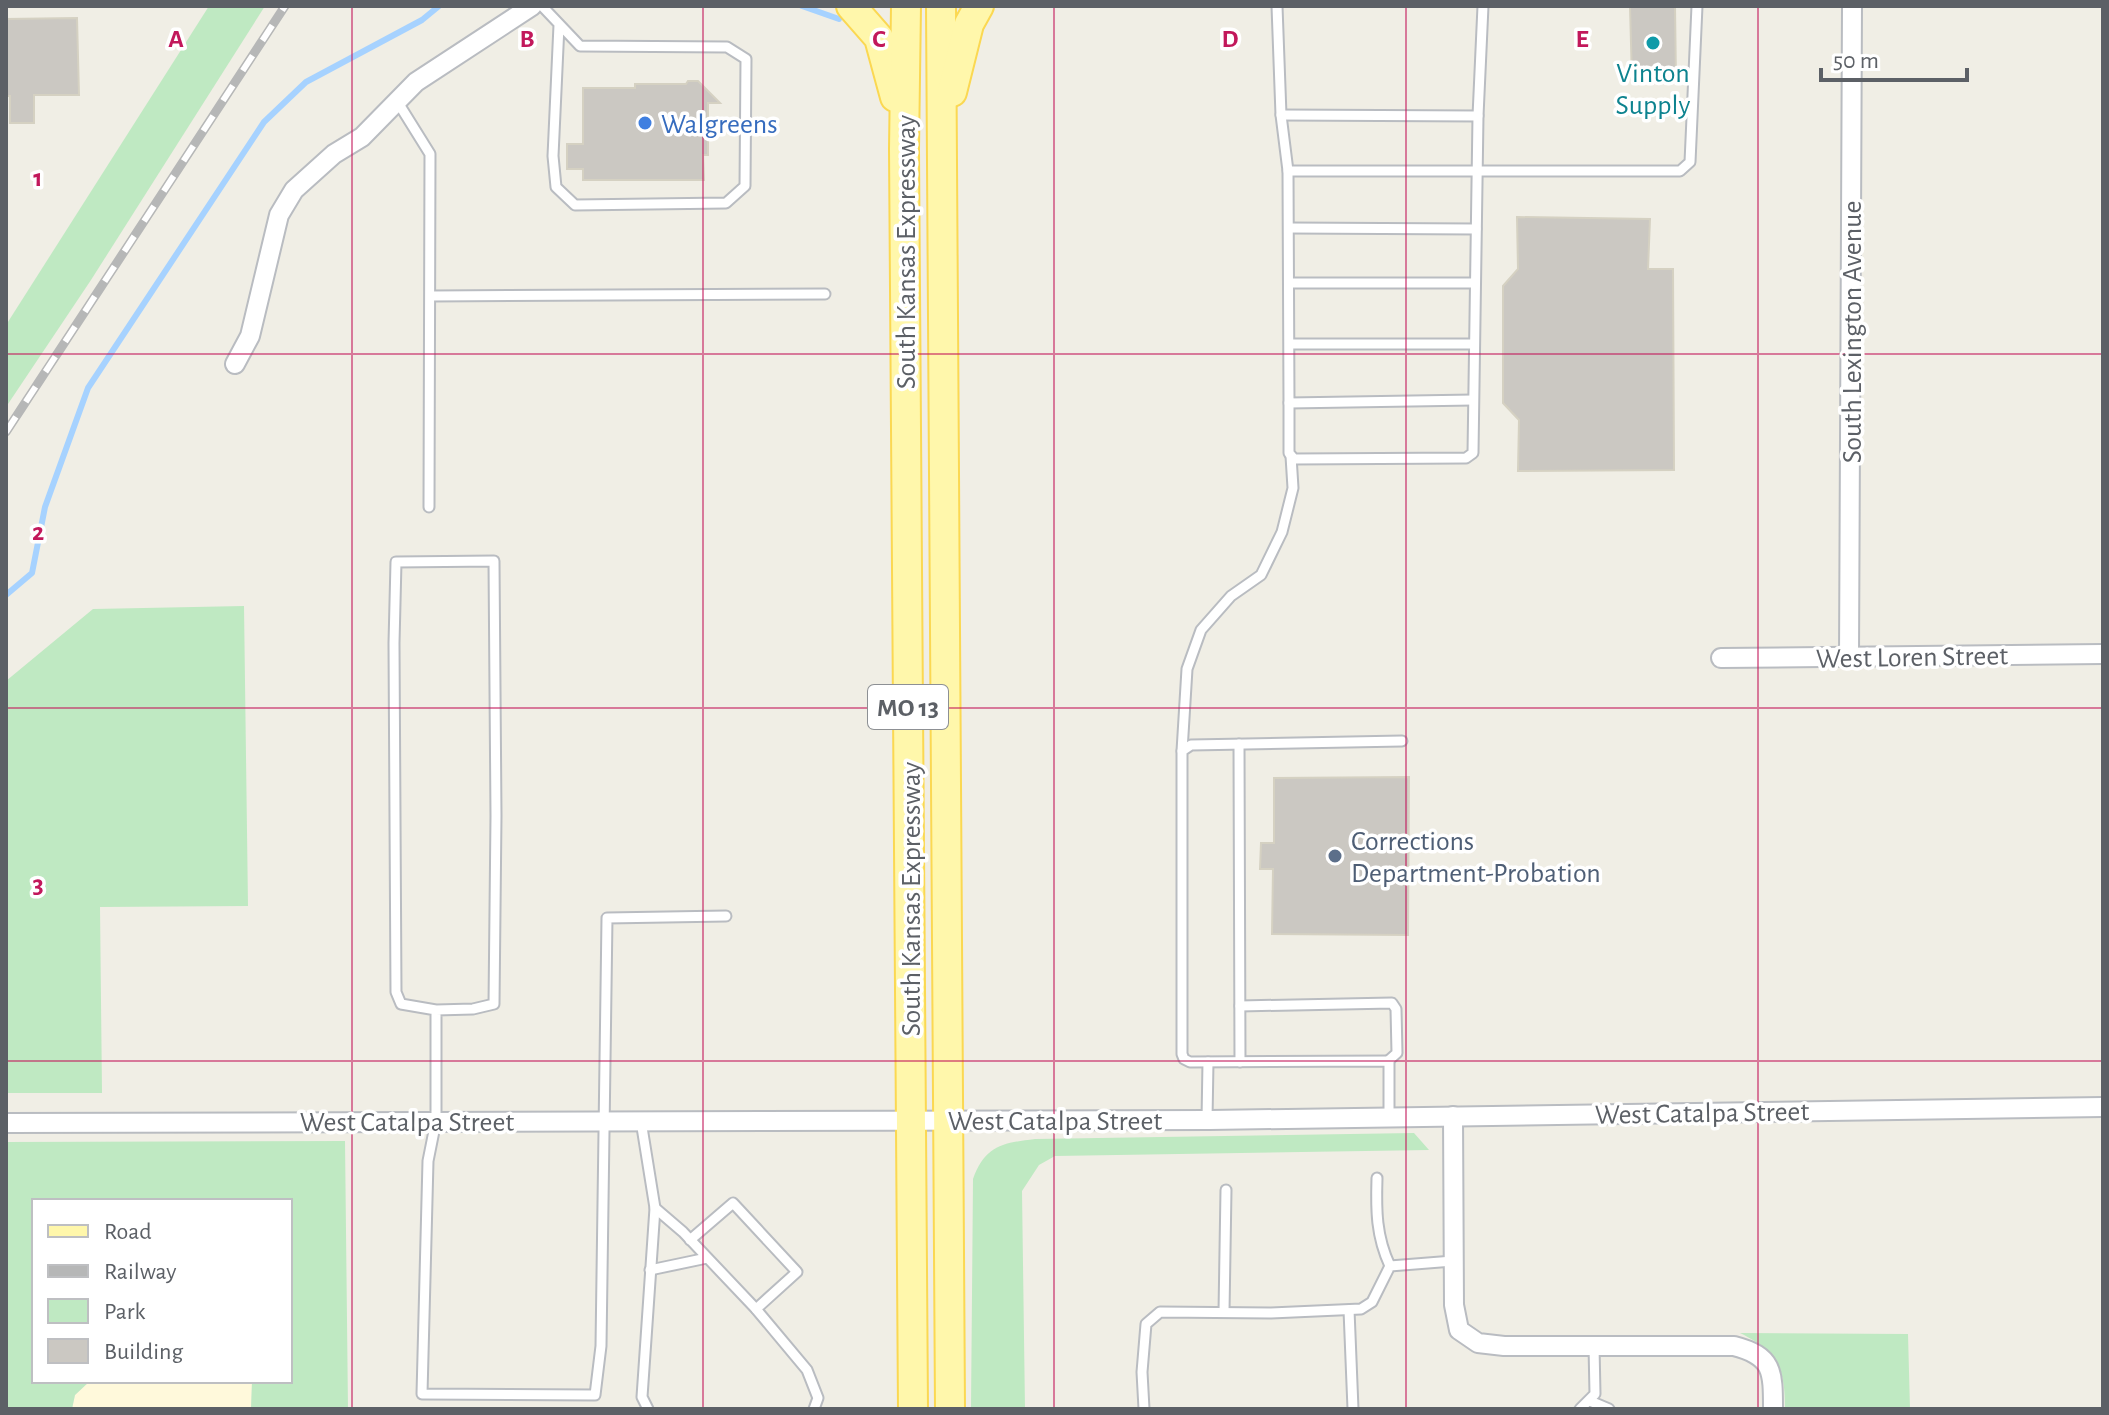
<svg xmlns="http://www.w3.org/2000/svg" width="2109" height="1415" font-family="'Alegreya Sans',sans-serif">
<rect width="100%" height="100%" fill="#f0eee5"/>
<path fill="#fff9db" d="M90,1381H252L251,1409H72L75,1395Z"/>
<g fill="#bfe9c2">
<path d="M209,6H265L91,280L6,407V325Z"/>
<path d="M244,606L248,906L100,907L102,1093H6V681L93,609Z"/>
<path d="M1414,1133L1429,1150L1055,1156L1039,1165L1022,1191L1025,1409H971L973,1179C985,1146 1002,1143 1035,1139Z"/>
<path d="M345,1141L348,1409H251L252,1381H290V1201H34V1381H90L75,1395L72,1409H6V1142Z"/>
<path d="M1740,1333L1908,1334L1910,1409H1785C1785,1367 1778,1352 1740,1333Z"/>
</g>
<g fill="none" stroke-linecap="round" stroke-linejoin="round">
<g stroke="#a6d2ff" stroke-width="6">
<path d="M802,6L839,19"/>
<path d="M6,595L32,573L45,507L88,388L264,122L306,82L422,20L439,6"/>
</g>
</g>
<g fill="#cbc8c2" stroke="#d5d1c2" stroke-width="2">
<path d="M1630,6H1675L1676,81H1632Z"/>
<path d="M77,18L79,95H34V123H10V96H6V19Z"/>
<path d="M688,81H698L720,103H708V155H703L704,180H583V169H567V144H583V88H635V84H686Z"/>
<path d="M1517,217L1650,219L1648,269H1673L1674,470L1518,471L1519,420L1503,403V286L1518,269Z"/>
<path d="M1409,777L1408,935L1272,934L1273,869H1260L1261,843H1274V778Z"/>
</g>
<g fill="none" stroke-linecap="round" stroke-linejoin="round">
<g stroke="#b9bcc1" stroke-width="13">
<g id="service">
<path d="M542,6L580,46L727,47L746,59L745,186L726,203L575,205L556,187L553,156L559,25"/>
<path d="M1277,6L1281,115L1288,171L1289,403L1473,400"/>
<path d="M397,101L430,154L429,507"/>
<path d="M1281,115L1478,116"/>
<path d="M1288,171H1680L1690,162L1697,6"/>
<path d="M1289,228L1476,229"/>
<path d="M1290,283H1475"/>
<path d="M431,296L825,294"/>
<path d="M1290,344H1474"/>
<path d="M1289,403V453L1294,459L1466,458L1473,453L1478,116L1483,6"/>
<path d="M1239,744L1240,1062"/>
<path d="M1182,751L1187,669L1201,630L1231,596L1261,575L1282,532L1293,488L1291,456"/>
<path d="M1240,1006L1392,1003L1396,1009L1397,1053L1388,1061"/>
<path d="M436,1010L473,1009L494,1004L496,816L494,561L396,562L394,643L396,992L401,1004L436,1010V1121L428,1161L422,1394L595,1395L601,1346L607,918L726,916"/>
<path d="M1389,1118V1061L1190,1062L1184,1059L1182,1054V751L1191,745L1402,741"/>
<path d="M1207,1120L1208,1062"/>
<path d="M641,1121L655,1208L642,1397L648,1409"/>
<path d="M1377,1178C1376,1210 1376,1236 1390,1266"/>
<path d="M655,1208L683,1232L756,1309L807,1370L818,1398L814,1409"/>
<path d="M690,1240L733,1203L797,1272L756,1309"/>
<path d="M650,1270L707,1258"/>
<path d="M1349,1310L1353,1409"/>
<path d="M1224,1312L1226,1190"/>
<path d="M1590,1401L1609,1409"/>
<path d="M1144,1409L1142,1372L1146,1324L1160,1312L1271,1313L1361,1309L1372,1302L1390,1266L1453,1261"/>
<path d="M1580,1409L1595,1394L1594,1346"/>
</g>
</g>
<g stroke="#b9bcc1" stroke-width="22">
<g id="minor">
<path d="M235,364L250,336L279,215L294,190L334,154L362,137L416,82L532,6"/>
<path d="M1721,658L2103,654"/>
<path d="M1849,658L1852,6"/>
<path d="M1453,1116L1454,1305L1459,1330L1478,1343L1504,1346H1734C1773,1356 1773,1371 1773,1409"/>
<path d="M6,1123L1210,1120L2103,1107"/>
</g>
</g>
<g stroke="#fbd852" stroke-width="32">
<g id="primary">
<path d="M851,6L879,38L895,97"/>
<path d="M906,6L904,149L913,1409"/>
<path d="M941,6L950,1409"/>
<path d="M952,92L969,24L979,6"/>
</g>
</g>
<use href="#service" stroke="#fff" stroke-width="9"/>
<use href="#minor" stroke="#fff" stroke-width="18"/>
<use href="#primary" stroke="#fff7ab" stroke-width="28"/>
<g stroke="#b6b7b7" stroke-width="9">
<path id="rail" d="M6,432L285,6"/>
</g>
<use href="#rail" stroke="#fff" stroke-width="6" stroke-dasharray="18" stroke-linecap="butt"/>
</g>
<path fill="none" stroke="#c2185b" stroke-width="2" stroke-opacity="0.55" d="M352,6V1409M703,6V1409M1054,6V1409M1406,6V1409M1758,6V1409M6,354H2103M6,708H2103M6,1061H2103"/>
<circle fill="#0f9aa8" stroke="#fff" stroke-width="3" cx="1653" cy="43" r="8"/>
<circle fill="#3f7fe0" stroke="#fff" stroke-width="3" cx="645" cy="123" r="8"/>
<circle fill="#5c6f8a" stroke="#fff" stroke-width="3" cx="1335" cy="856" r="8"/>
<g text-anchor="middle" stroke-width="7" stroke-linejoin="round" paint-order="stroke">
<rect fill="#fff" stroke="#8d9094" stroke-width="2" x="868" y="685" width="80" height="44" rx="6"/>
<g font-size="26" font-weight="bold" fill="#5c6066">
<text x="908" y="716">MO 13</text>
</g>
<g font-size="28" fill="#0d838f" stroke="#fff">
<text x="1653" y="82">Vinton<tspan x="1653" dy="32">Supply</tspan></text>
</g>
<g font-size="28" fill="#366cbe" stroke="#fff" text-anchor="start">
<text x="661" y="133">Walgreens</text>
</g>
<g font-size="28" fill="#5c6066" stroke="#fff">
<text transform="translate(905 252) rotate(-90)" y="10">South Kansas Expressway</text>
<text transform="translate(1851 332) rotate(-90)" y="10">South Lexington Avenue</text>
<text transform="translate(1912 656) rotate(-1)" y="10">West Loren Street</text>
<text transform="translate(910 899) rotate(-90)" y="10">South Kansas Expressway</text>
<text transform="translate(1702 1112) rotate(-1)" y="10">West Catalpa Street</text>
<text x="1055" y="1130">West Catalpa Street</text>
<text x="407" y="1131">West Catalpa Street</text>
</g>
<g font-size="28" fill="#4e5e75" stroke="#fff" text-anchor="start">
<text x="1351" y="850">Corrections<tspan x="1351" dy="32">Department-Probation</tspan></text>
</g>
</g>
<g font-size="26" text-anchor="middle" font-weight="bold" fill="#c2185b" stroke="#fff" stroke-width="7" stroke-linejoin="round" paint-order="stroke">
<text x="176" y="47">A</text>
<text x="527" y="47">B</text>
<text x="879" y="47">C</text>
<text x="1230" y="47">D</text>
<text x="1582" y="47">E</text>
<text x="38" y="186">1</text>
<text x="38" y="540">2</text>
<text x="38" y="893">3</text>
</g>
<rect width="2109" height="1415" fill="none" stroke="#5c6066" stroke-width="16"/>
<rect x="32" y="1199" width="260" height="184" fill="#ffffff" stroke="#bebfc2" stroke-width="2"/>
<rect x="48" y="1225" width="40" height="12" fill="#fff7ab" stroke="#bebfc2" stroke-width="2"/>
<text x="104" y="1239" font-size="24" fill="#5c6066">Road</text>
<rect x="48" y="1265" width="40" height="12" fill="#b6b7b7" stroke="#bebfc2" stroke-width="2"/>
<text x="104" y="1279" font-size="24" fill="#5c6066">Railway</text>
<rect x="48" y="1299" width="40" height="24" fill="#bfe9c2" stroke="#bebfc2" stroke-width="2"/>
<text x="104" y="1319" font-size="24" fill="#5c6066">Park</text>
<rect x="48" y="1339" width="40" height="24" fill="#cbc8c2" stroke="#bebfc2" stroke-width="2"/>
<text x="104" y="1359" font-size="24" fill="#5c6066">Building</text>
<path d="M1821 68v12h146v-12" fill="none" stroke="#5c6066" stroke-width="4"/>
<text x="1833" y="68" font-size="24" fill="#5c6066" stroke="#ffffff" stroke-width="6" paint-order="stroke">50 m</text>
</svg>
